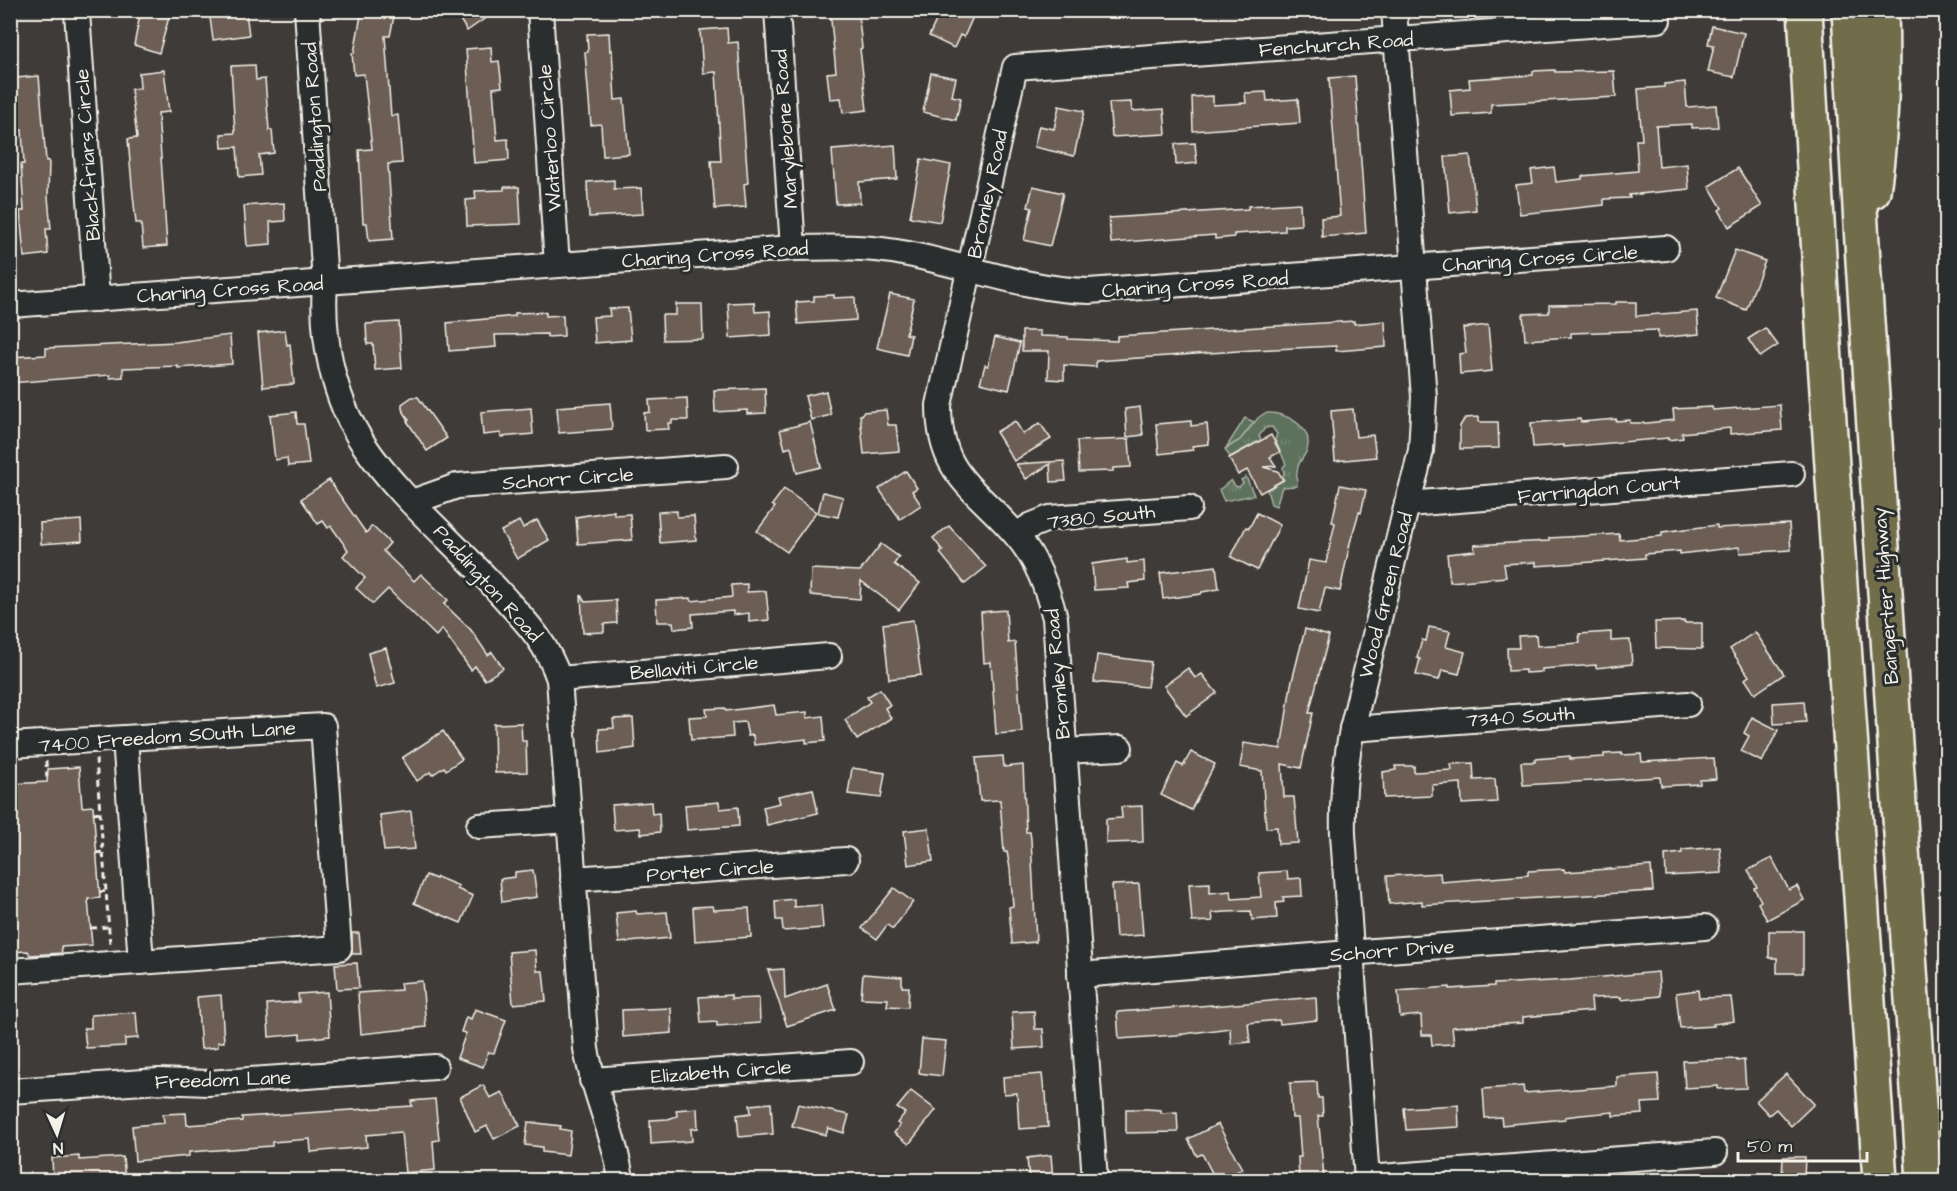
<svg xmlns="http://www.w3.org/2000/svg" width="1957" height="1191" font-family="'Architects Daughter',sans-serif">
<defs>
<pattern id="grass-tufts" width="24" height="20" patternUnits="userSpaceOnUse" patternTransform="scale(1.5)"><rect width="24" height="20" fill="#5d715b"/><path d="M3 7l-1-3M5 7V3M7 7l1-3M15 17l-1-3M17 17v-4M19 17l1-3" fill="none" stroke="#758673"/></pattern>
</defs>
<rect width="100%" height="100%" fill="#3e3b39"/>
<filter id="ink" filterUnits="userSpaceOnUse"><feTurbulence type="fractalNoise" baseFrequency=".0167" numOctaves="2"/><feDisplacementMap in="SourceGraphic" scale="12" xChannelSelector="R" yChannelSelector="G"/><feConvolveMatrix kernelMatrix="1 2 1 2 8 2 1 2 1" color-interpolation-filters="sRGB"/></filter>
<g filter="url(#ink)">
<g fill="url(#grass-tufts)" stroke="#a8b1a2" stroke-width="1.5">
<path d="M1265,413C1285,412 1314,426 1307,450C1305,456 1299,461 1298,467C1296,472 1297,480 1297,486L1282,487L1276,506L1271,504L1267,490L1284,480L1282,476L1284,474L1283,467L1286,464L1275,440L1277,434L1272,427L1265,428L1259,436L1261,440L1230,457L1225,449L1240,440L1258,418Z"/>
<path d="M1246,477L1254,495L1224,501L1219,490L1231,480L1235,486L1239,487L1243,483L1241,480Z"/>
</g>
<path fill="#5d715b" stroke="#a8b1a2" stroke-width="1.5" d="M1245,418L1254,422L1240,440L1226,448Z"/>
<g fill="#6c5d54" stroke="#f4f1e8" stroke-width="1.5">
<path d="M141,10H171L159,53L134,45Z"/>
<path d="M209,10L246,12L249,35L213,40Z"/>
<path d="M362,10H392L391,15L394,16L390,36H385L391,116L398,115L402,163L388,164L393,239L369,241L367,223H363L359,150L372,149L364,74L354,75L352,53H354Z"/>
<path d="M454,10H497L467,31Z"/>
<path d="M830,10H858L862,48L860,49L867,110L843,113L841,98L830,99L827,73L836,72Z"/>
<path d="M941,10H976L964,37L960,35L954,48L929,36Z"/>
<path d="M1712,26L1744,33L1734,77L1708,72L1714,45L1708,44Z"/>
<path d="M727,28L728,43L738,42L748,183L744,184L746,207L715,209L711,161H721L716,72L703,73L700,30Z"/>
<path d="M609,33L610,51L612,50L615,100L624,99L629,154L603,156L601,124L591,125L585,52H588L587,34Z"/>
<path d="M491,47L492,62L499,61L502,87L493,88L497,140L508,139L509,160L474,163L466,49Z"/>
<path d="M255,65L256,80L265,79L269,130H272L274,153L259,155L261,175L239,177L237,147L222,148L221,134L235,133L231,66Z"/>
<path d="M164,70L169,112L158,113L167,246L143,248L141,223H136L132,185L128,139L137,138L131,89L140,88L139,73Z"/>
<path d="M1555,70V72L1614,71L1616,97L1491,104V113L1452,116L1450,90L1470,88L1469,79L1533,75V71Z"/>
<path d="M931,73L956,78L952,96L961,98L956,120L923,112Z"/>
<path d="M39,76L46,161H49L48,197L51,229H46L48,254L24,257L20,211H24L21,164H24L22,130H18L15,95H17L16,78Z"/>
<path d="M1355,76L1366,233L1322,237L1321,218L1340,216L1329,78Z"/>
<path d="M1685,82L1687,107L1716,105L1718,127L1692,128V124L1656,126L1659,167L1687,164L1689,189L1629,195L1630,198L1604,199V205L1520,214L1516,185L1533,183L1531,170L1554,167L1556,182L1582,179V176L1638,171L1636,140H1642L1638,89L1664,87V84Z"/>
<path d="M1266,92L1267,101L1298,99L1300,123L1193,131L1192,97L1213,96V105L1246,103L1245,93Z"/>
<path d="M1131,102L1132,111L1164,109L1166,134L1112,137L1109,103Z"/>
<path d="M1059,106L1084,111L1074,156L1034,147L1039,126L1054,129Z"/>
<path d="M1195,143L1197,163L1176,165L1175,144Z"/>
<path d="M895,145L897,179L859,182L860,203L836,204L832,150Z"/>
<path d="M1470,155L1476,210L1450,213L1445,157Z"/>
<path d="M921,159L951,165L940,222L910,217Z"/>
<path d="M1738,168L1762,206L1729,227L1719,210L1722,208L1709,186Z"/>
<path d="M614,180V189L641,188L643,214L589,217L587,182Z"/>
<path d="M1033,186L1063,193L1050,246L1024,240L1032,208L1028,207Z"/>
<path d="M504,187H519L521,224L467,226L466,200L476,199L475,191L504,190Z"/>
<path d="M284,203L285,221L270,222L271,244L247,246L244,206Z"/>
<path d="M1300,203L1301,225L1285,226V231L1234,234V237L1215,239V235L1111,243L1109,218L1248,209V206Z"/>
<path d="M1735,250L1765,261L1746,310L1716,298Z"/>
<path d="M890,294L914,299L906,334L911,335L907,355L877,348Z"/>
<path d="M834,295V298L855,297L856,320L798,324L796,302L814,301V296Z"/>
<path d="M754,302L755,312L770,311L771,335L730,338L728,303Z"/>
<path d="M1616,302H1636V316L1697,311L1699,334L1658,338V330L1571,333V337L1525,340L1523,314L1549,313V305L1616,304Z"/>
<path d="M676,304H702L703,339L663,340L662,315H676Z"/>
<path d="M628,308L631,340L595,343L593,317L610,316L609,309Z"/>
<path d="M546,312V316L563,315L564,336L547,337V334L495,335L496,347L449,351L447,323L515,316V313Z"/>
<path d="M1354,321V324L1385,321L1386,347L1336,351V346L1253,350L1096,361V367L1064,365V380L1048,379L1049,351H1022V331H1040V336L1068,337V339L1117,341V336Z"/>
<path d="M399,322L402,368L375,370L373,344H367L366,324Z"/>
<path d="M1488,325L1492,371L1460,374L1459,354L1466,353L1463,328Z"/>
<path d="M1765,328L1778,345L1760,357L1748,339Z"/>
<path d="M285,330L287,345L290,344L294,384L263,387L258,333Z"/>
<path d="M230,335L232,364L178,368V366L123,368V377L110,378V375L10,383V357L46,355V348L176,342Z"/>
<path d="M995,337L1020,343L1009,390L980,383L985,365L988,366Z"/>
<path d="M765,388L766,413L747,414V410L715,412L714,390Z"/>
<path d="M826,391L831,415L811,420L805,396Z"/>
<path d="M412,397H418L447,438L427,451L407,421L409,420L402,409V404Z"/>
<path d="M687,398L688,420H672V423H668L669,429L645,430L644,413L650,412L649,400Z"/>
<path d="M610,403L612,429L559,433L557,407Z"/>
<path d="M1780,405L1782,430L1730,434V428L1682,433L1683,438L1668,440V438L1564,447V445L1533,447L1531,423L1580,419L1581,422L1616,419V421L1630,420V423H1647L1674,420L1673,409L1712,407L1713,410Z"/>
<path d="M1140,407L1143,435L1127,437L1125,409Z"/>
<path d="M531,408L533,434L501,437V433L483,435L481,412Z"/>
<path d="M1353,409L1356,437L1373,435L1376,457L1335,461L1331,411Z"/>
<path d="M886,410L888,425H896L899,451L864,454L860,415H862L863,412Z"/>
<path d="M296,412L297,424H304L309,464L288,466L287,458L275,460L270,415Z"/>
<path d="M1479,417V422H1498L1499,448L1460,449V426L1465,418Z"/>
<path d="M1015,421L1023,434L1040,423L1051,439L1014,461L996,432Z"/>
<path d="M1191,421V426L1207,424L1209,444L1192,446L1193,450L1159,454L1156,424Z"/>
<path d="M810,422L821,467L797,473L791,447L785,449L780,430Z"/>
<path d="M1271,435L1280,452L1270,457L1276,466L1263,467L1278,471L1283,480L1260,493L1247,470L1238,475L1229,458Z"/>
<path d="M1129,439L1131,467L1113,468V471L1079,472L1077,441Z"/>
<path d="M1064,461L1066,481L1051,482L1050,464L1026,479L1016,464Z"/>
<path d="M906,471L917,488L912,491L921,505L900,519L879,489Z"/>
<path d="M329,480L366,533L372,526L390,543L383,551L414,581L421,574L448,600L444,604L471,630L488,655L492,652L503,668L485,680L475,666L471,670L442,629L436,636L388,589L373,604L356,588L365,578L343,556L348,550L331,526L328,528L323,521L318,524L301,499Z"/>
<path d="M1340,485L1366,490L1361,513L1359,512L1350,543L1340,591L1325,588L1319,613L1299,609L1309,560L1326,563L1335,523L1332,522Z"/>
<path d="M784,489L816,512L787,552L757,531L775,507L772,505Z"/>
<path d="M823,492L843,497L838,517L818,513Z"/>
<path d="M614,511V515L630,514L632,540L578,544L576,517Z"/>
<path d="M677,511V517L694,516L696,540L660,543L658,512Z"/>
<path d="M1257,513L1280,525L1257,570L1231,557L1246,527L1249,528Z"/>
<path d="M81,520L82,541L41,544L40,523Z"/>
<path d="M537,520L549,540L517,559L501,531L519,521L523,528Z"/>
<path d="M1789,524L1791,550L1740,553L1739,547L1680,554V551L1645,554V558L1592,562L1536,566V562L1504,564L1506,577L1450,582L1447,554L1475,551L1474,545L1549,541V538L1619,534L1620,540L1662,536V532L1717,525V528Z"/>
<path d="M949,526L986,567L965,584L940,553L943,551L933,538Z"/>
<path d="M881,544L899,557L894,564L920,583L899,610L861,581L860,599L810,595L811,569L860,571Z"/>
<path d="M1127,559V563L1144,561L1145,581L1128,583L1129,588L1094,590L1092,564Z"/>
<path d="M1216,566L1219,589L1202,592L1201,594L1163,599L1160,573Z"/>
<path d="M747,584V592L766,591L769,620L749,622V613L733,615V611L692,614L693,627L674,629L673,622H657L656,600L691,598V601L732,597L731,585Z"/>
<path d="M581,595L585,602L616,600L617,623L604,624V632L583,633Z"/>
<path d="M1006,610L1008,643L1015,642L1022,732L996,734L991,662L984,663L981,612Z"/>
<path d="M913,620L921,675L889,679L883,624Z"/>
<path d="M1684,621V623H1702V649L1656,648L1655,622Z"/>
<path d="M1429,627L1450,631L1446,647L1465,652L1459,674L1442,670L1439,680L1416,675L1420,659L1417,658L1422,640L1426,641Z"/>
<path d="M1305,629L1329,636L1309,713H1313L1301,768L1282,764L1284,797H1294L1298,843L1278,844L1277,827L1266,828L1262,771L1240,767L1244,743L1281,749L1291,685Z"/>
<path d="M1611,632V641L1630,640L1632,664L1596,668V665L1542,669V672L1525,673V670L1508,671L1507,648H1519L1518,636L1536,635L1537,646L1580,643L1579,634Z"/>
<path d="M1755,632L1784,674L1755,694L1745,679L1749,676L1730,649Z"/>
<path d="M386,648L395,683L376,688L368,653Z"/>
<path d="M1097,655L1151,662L1147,687L1094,682Z"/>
<path d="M1188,668L1195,678L1202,674L1217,693L1186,716L1164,686Z"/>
<path d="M880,689L890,705L885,708L891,718L857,740L845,720L870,702L867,697Z"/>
<path d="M1804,701L1806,722L1774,724L1773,703Z"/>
<path d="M774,705L776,715L807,712V718L823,716L825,741L806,743V739L754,745L753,735L748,736L745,722L732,723L733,737L691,740L689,717L707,716L706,709L725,708L726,711Z"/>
<path d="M1752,717L1778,730L1762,762L1741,751L1749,736L1744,733Z"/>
<path d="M633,718L635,748L600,753L599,729L614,728L613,719Z"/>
<path d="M521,723L522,741H526L527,772L495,773L494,724Z"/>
<path d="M443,731L462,759L446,770L444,767L432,775L430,772L417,781L402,758Z"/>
<path d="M1191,752L1215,764L1191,810L1161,795L1177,763L1183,766Z"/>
<path d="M1622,753V755L1641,754L1642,762L1714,758L1716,779L1700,780V784L1661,786L1660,777L1523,785L1521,762H1535V759L1570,756V759L1604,757V754Z"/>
<path d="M1003,756L1004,767L1023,765L1026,832H1030L1031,839L1036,942L1012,944L1009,907L1013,906L1010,868L1007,852H1004L1000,800L980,801L976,758Z"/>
<path d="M1473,763L1474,780L1495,779L1497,802L1462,804L1461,783L1432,785V796L1384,798L1383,772L1396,770L1395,766H1414V772L1452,770L1451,764Z"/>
<path d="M79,767L82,807L93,806L100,898L88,899L92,945L61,947L62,953L30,955L28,951L10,952V784L47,782L48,769Z"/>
<path d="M852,768L885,773L881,798L848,794Z"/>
<path d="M813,789L818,813L767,825L763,807L780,803L778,796Z"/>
<path d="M651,802L652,814L659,813L660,832L641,834L640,828L614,830L612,805Z"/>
<path d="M719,802L720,809L738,807L739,826L687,830L685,805Z"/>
<path d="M1142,806L1143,842L1106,843V819L1122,818L1121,807Z"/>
<path d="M411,811L415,849L384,851L380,815Z"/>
<path d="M929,828L933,861L908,865L904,831Z"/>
<path d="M1720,847L1722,873L1666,876L1665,855L1682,853V850Z"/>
<path d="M1772,858L1789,890L1797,886L1804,900L1767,920L1758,903L1761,901L1754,888L1757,887L1748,870Z"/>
<path d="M1651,866L1653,891L1422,905V901L1389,904L1387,876L1440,873L1441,882L1528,875V871L1564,869L1565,872Z"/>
<path d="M533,870L537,897L502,902L500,879L515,877V872Z"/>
<path d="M1287,871L1288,879L1301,878L1302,896L1283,897L1284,902L1276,903L1277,918L1252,920L1251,911L1226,912L1212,913L1213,921L1192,922L1189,884L1210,883V893L1231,891L1232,899L1261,897L1259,873Z"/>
<path d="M426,875L436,879L437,877L459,886L457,889L473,896L461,923L414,903Z"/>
<path d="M1139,884L1143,935L1116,937L1112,885Z"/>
<path d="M894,888L913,902L893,929L887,925L877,939L862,928Z"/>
<path d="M794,899V907L821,905L823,928L783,931L782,920H776L775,901Z"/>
<path d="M713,906L714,910L749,908L751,937L695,941L693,907Z"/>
<path d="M636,911L637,914L667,912L670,938L619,943L616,913Z"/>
<path d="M1769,931H1803V973H1777V958H1769Z"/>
<path d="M352,933H359L361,954H352Z"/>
<path d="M535,950L537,971H543L546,1001L513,1004L509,952Z"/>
<path d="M357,963L359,988L337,989L335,964Z"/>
<path d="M784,969L785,999L827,984L836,1010L787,1026L768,970Z"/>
<path d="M1658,972L1660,996L1621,1000V997L1591,998L1592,1011L1523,1017V1023L1452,1027L1454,1044L1432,1045L1431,1035H1422L1421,1015L1400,1017L1398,991L1450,987V989L1494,986V984L1570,980Z"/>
<path d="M863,974L902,977V987H909L908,1007L887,1006L888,999L861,998Z"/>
<path d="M422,981L426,1027L361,1034L358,993L401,990L400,983Z"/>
<path d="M1698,990L1699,998L1731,997L1734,1021L1713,1024L1714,1026L1680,1028L1676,993Z"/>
<path d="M327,992L330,1036L300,1039V1034L269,1037L267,1004L299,1002L298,994Z"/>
<path d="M221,995L224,1042H218V1047L201,1049L197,997Z"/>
<path d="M731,995V999L759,998L760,1023L717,1026V1022L701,1023L699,997Z"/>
<path d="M1316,997L1317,1020L1280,1024L1279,1020L1248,1023L1250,1042L1231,1044L1230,1028L1176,1035L1119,1039L1117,1012L1212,1005V1006Z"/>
<path d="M671,1008L672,1033L623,1037L622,1010Z"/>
<path d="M475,1009L506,1020L494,1053L488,1052L483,1067L457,1058L466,1033L461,1032L466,1017L471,1019Z"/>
<path d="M1034,1011L1035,1029H1043L1044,1047L1014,1049L1012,1012Z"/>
<path d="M136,1012L138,1038L125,1039V1046L86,1048L84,1028H91V1015Z"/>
<path d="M922,1039L946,1041L942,1076L919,1073Z"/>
<path d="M1737,1059V1061L1744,1060L1746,1088L1718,1089V1086L1685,1088L1683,1061Z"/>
<path d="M1042,1074L1044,1092H1046L1048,1127L1019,1129L1017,1093L1004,1094L1003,1077Z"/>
<path d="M1658,1074L1660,1102L1642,1103L1643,1114L1613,1116V1112L1581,1115L1565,1117V1119L1502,1125L1501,1117L1485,1118L1483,1089L1523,1086L1524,1093L1617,1086V1077Z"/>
<path d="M1786,1074L1814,1104L1791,1126L1776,1109L1769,1115L1756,1101Z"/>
<path d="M1317,1082L1318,1098H1322L1323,1116H1318L1324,1177L1323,1180H1299L1298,1157H1301L1298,1118H1292L1290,1083Z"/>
<path d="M483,1085L490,1098L502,1092L520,1126L494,1139L487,1126L475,1132L460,1097Z"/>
<path d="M911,1091L936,1110L909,1144L894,1133L900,1125L897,1123L905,1113L897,1108Z"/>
<path d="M435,1099L439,1140L433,1141L435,1170L405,1173L401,1132L366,1135L367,1147L311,1152L310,1139L272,1142V1146L189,1152V1156L135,1161L132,1126L164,1123L163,1114L186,1113L187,1125L242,1121V1117L412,1106L411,1101Z"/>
<path d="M771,1103L773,1134L739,1137L737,1115L751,1113L750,1105Z"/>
<path d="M798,1104L849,1115L844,1133L828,1128L826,1135L792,1126Z"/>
<path d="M1458,1105L1459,1127L1406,1130L1404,1108Z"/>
<path d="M697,1108L698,1128L691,1129L692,1141L651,1144L650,1120L668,1119L677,1116L676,1110Z"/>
<path d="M1126,1109H1147L1161,1110V1113L1177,1112L1178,1132L1126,1133Z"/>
<path d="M528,1122L561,1126L560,1129L571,1131L568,1155L542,1152V1147L525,1145Z"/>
<path d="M1218,1124L1242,1169L1221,1180H1216L1202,1154L1197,1156L1188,1139Z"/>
<path d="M1051,1155L1053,1180H1029L1027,1158Z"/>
<path d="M79,1156V1160L123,1157L125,1180H53L52,1158Z"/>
<path d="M1783,1157H1805L1804,1180H1782Z"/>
</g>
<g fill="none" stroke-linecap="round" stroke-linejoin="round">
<g stroke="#f4f1e8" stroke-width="28">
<g id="minor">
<path d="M307,10L325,283C321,338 333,398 364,445C401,500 456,543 500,593C526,622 546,641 559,679L586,1049C594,1094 615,1135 621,1180"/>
<path d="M540,10L557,265"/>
<path d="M777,10L793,248"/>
<path d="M77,12L97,299"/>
<path d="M10,305L793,248C832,247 870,246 908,254C968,266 1028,290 1089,291L1666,248"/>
<path d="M412,502L457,486L726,466"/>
<path d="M1407,504L1792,474"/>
<path d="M1017,535L1030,526L1050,518L1189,508"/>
<path d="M559,679L829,656"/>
<path d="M1352,729L1688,704"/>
<path d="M125,738L141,962"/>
<path d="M10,745L323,726L339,948L10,971"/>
<path d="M1064,751L1120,748"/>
<path d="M479,826L570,820"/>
<path d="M573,879L846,860"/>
<path d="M1080,975L1374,951L1705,927"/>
<path d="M592,1080L851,1062"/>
<path d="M10,1091L159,1081L208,1083L435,1067"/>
<path d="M1367,1178L1715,1152"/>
<path d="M1095,1180L1055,618C1047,588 1037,559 1016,535C975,487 939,476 939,405L1015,67L1658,20"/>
<path d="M1367,1180L1343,834C1342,798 1345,764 1352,729L1407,504L1416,472L1421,450L1424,397L1394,10"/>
</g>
</g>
<g stroke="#f4f1e8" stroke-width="38">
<g id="highway">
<path d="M1805,10L1825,361L1880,1180"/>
<path d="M1849,10L1863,261L1924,1180"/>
<path d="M1873,191C1882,131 1883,71 1881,10"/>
</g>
</g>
<g stroke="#f4f1e8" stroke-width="3" stroke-dasharray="6 4.5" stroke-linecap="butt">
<path d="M96,759L110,944"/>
<path d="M46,761L47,782"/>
<path d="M93,813L100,812"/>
<path d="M96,853L103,852"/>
<path d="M99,892L106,891"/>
<path d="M91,928L109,927"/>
</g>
<use href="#minor" stroke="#2a2d2e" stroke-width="24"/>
<use href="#highway" stroke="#716d4b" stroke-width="33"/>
</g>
</g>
<g text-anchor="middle" stroke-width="6" stroke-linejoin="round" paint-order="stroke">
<g font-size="20" fill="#f4f1e8" stroke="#2a2d2e">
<text transform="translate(1336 44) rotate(-4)" y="7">Fenchurch Road</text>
<text transform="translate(314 117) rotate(-94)" y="7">Paddington Road</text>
<text transform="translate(785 129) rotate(-94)" y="7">Marylebone Road</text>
<text transform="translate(549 138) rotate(-94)" y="7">Waterloo Circle</text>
<text transform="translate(87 155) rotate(-94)" y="7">Blackfriars Circle</text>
<text transform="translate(987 194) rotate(-78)" y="7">Bromley Road</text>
<text transform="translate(715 254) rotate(-4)" y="7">Charing Cross Road</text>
<text transform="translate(1540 258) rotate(-4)" y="7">Charing Cross Circle</text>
<text transform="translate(1195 284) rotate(-4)" y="7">Charing Cross Road</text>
<text transform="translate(230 289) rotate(-4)" y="7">Charing Cross Road</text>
<text transform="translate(568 478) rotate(-4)" y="7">Schorr Circle</text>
<text transform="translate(1599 489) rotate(-5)" y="7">Farringdon Court</text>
<text transform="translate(1101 516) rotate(-6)" y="7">7380 South</text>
<text transform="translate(488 583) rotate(48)" y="7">Paddington Road</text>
<text transform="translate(1385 595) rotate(-76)" y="7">Wood Green Road</text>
<text transform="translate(1885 596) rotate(-94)" y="7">Bangerter Highway</text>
<text transform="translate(694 667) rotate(-5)" y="7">Bellaviti Circle</text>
<text transform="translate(1057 674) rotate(-95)" y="7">Bromley Road</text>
<text transform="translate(1520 716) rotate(-4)" y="7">7340 South</text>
<text transform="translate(167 736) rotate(-4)" y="7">7400 Freedom SOuth Lane</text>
<text transform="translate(710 870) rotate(-4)" y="7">Porter Circle</text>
<text transform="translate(1392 950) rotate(-4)" y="7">Schorr Drive</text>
<text transform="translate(721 1071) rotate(-4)" y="7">Elizabeth Circle</text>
<text transform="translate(223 1079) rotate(-2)" y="7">Freedom Lane</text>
</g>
</g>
<rect width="1957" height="1191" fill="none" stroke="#2a2d2e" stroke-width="36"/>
<rect x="18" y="18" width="1921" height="1155" fill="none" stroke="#f4f1e8" stroke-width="2" filter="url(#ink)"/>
<g transform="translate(57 1134) rotate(176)" stroke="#2a2d2e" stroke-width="4.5" paint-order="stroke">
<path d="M0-4.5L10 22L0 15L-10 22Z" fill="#f4f1e8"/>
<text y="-9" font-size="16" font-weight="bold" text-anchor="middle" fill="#f4f1e8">N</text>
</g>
<path d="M1738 1152v9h129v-9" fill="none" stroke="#f4f1e8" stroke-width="3"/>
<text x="1747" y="1152" font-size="18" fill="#f4f1e8" stroke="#2a2d2e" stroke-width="4.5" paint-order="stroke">50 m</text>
</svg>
